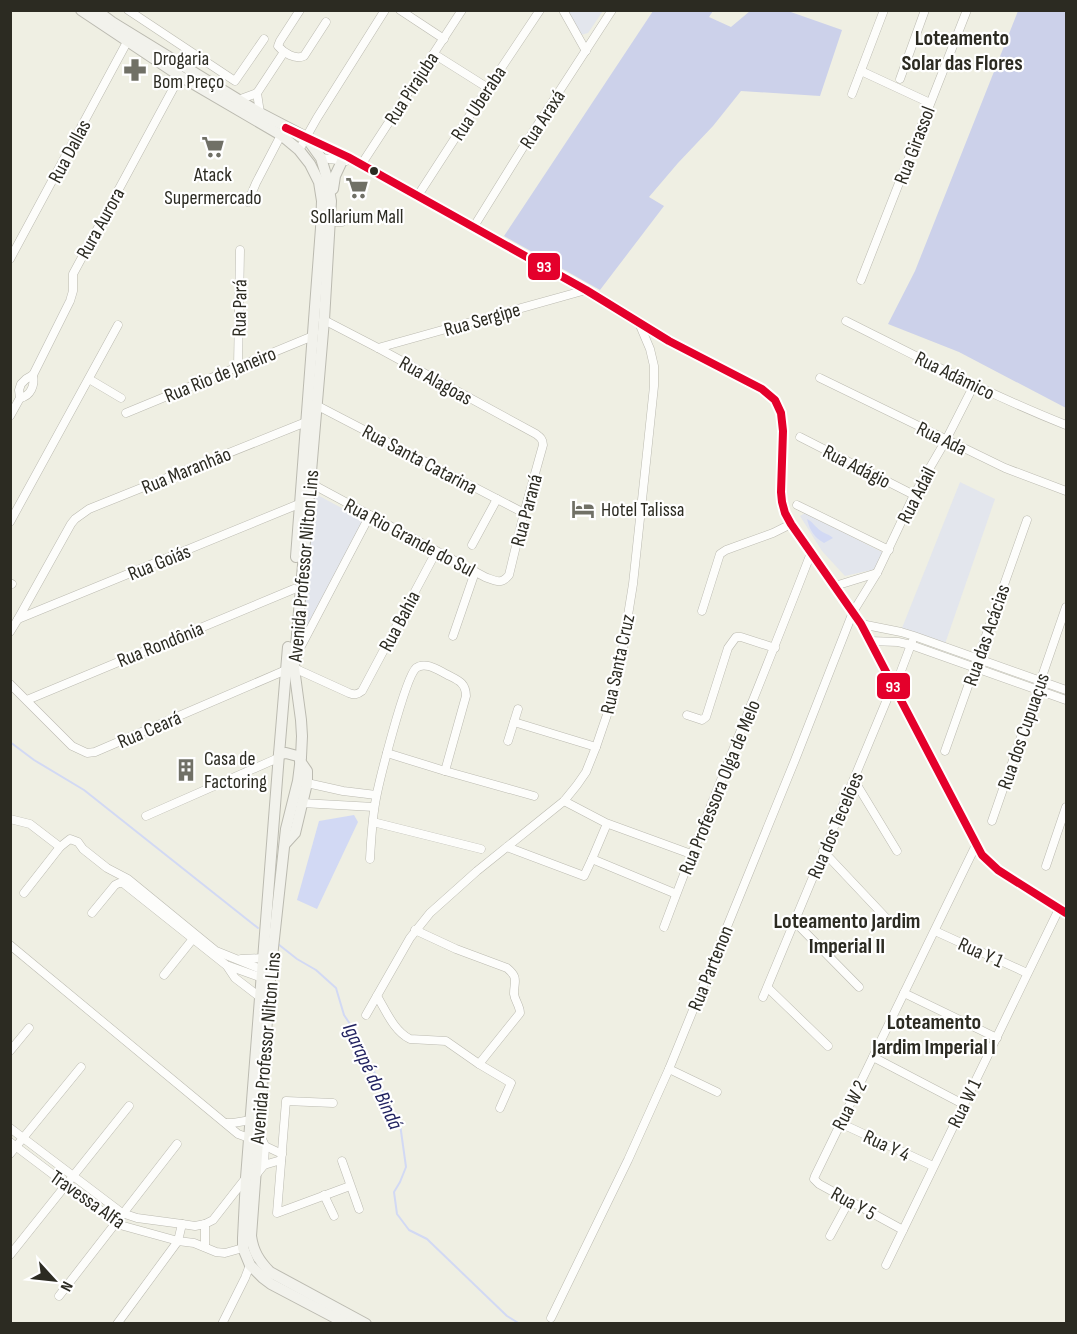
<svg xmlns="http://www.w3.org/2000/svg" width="1077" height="1334" font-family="'Sofia Sans Condensed',sans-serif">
<rect width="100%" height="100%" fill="#efefe3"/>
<g fill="#e3e6ed">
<path d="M565,11H603L588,33L581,35Z"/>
<path d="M960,482L995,499L945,644L902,628Z"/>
<path d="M310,491L364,520L296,654Z"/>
<path d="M805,513L884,553L876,569L845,576L822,551L800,516Z"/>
</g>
<g fill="#ccd1ea">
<path d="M653,11H713L709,17L731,27L750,11H788L842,30L820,96L741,91L713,126L678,163L649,197L664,206L600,290L504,236Z"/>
<path d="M1018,11H1066V408L959,352L888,324L915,271Z"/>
</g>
<g fill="#d2d9f4">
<path d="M807,519C813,522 815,527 821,531C825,534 829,534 833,538L824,543C814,537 810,531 807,519Z"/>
<path d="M354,815L358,822L317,909L297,900L319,821Z"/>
</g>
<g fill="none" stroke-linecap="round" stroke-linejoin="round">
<g stroke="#d2d9f4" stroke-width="2">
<path d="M10,742L34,760L84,790L258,928"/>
<path d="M278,944L297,959L316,970L336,988L344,1015L354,1030L369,1063L380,1082L387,1107L400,1124L406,1167L400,1182L394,1192L397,1214L409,1230L427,1239L507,1316L520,1324"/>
</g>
<g stroke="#bbbab0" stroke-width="9">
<g id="minor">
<path d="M128,10L235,81L264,39"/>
<path d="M300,10L280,41L278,46C284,53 295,60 304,56L326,22"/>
<path d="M400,10L444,39"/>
<path d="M563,10L586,51"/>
<path d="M434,54L488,88"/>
<path d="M861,71L930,103"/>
<path d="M900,79L925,10"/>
<path d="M257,93L260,113"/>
<path d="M852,94L884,10"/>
<path d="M238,100L257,93L284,52"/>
<path d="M307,137L348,157L586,290L669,341L762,389L775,400L781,413L783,431L781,492L782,502L785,513L791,524L861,624L982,855L998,870L1066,913"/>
<path d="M299,150L317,118L385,10"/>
<path d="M321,158L346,161"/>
<path d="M361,165L462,10"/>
<path d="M417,197L470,115L540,10"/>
<path d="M248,202L256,183L281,135"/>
<path d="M330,222H342"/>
<path d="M473,228L527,141L612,10"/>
<path d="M10,259L127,42"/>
<path d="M861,280L967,10"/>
<path d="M846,321C918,357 990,395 1066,425"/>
<path d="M378,348L586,290"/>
<path d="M238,367L240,250"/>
<path d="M33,375L70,301L73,291V274L180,76"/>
<path d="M820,378L1005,468L1066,491"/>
<path d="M89,379L121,398"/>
<path d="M20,398C31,396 35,385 33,375"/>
<path d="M316,405L524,513"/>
<path d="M126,413L313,336"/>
<path d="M10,416L20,398L19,390L21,384L26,379L33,375"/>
<path d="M800,437L914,495"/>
<path d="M310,483L485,577C496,581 501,585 509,575L524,513L543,445C543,439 540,437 536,434L378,348L324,320"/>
<path d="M797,505L889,550"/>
<path d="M10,522L118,325"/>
<path d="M472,545L497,499"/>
<path d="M10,583L12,584"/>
<path d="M835,586L877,573"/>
<path d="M702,611L720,554L726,550L773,533L791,524"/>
<path d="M18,619L71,524L75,519L89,509L306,422"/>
<path d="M861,624L901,632L914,636L1066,690"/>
<path d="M10,632L18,619L299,504"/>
<path d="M453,636L475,572"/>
<path d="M870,641L898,642L911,645L1066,700"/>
<path d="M298,652L370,515"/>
<path d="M294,668L349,693C354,695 357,695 362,691L436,552"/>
<path d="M901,671L912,642"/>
<path d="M10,684L72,746L87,753L95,752L286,670"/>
<path d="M27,700L294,589"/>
<path d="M687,715L702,720L706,717L728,648L736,637H741L775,648"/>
<path d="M514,722L596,747"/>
<path d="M508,741L518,709"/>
<path d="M945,751L1027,520"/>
<path d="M387,753L445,771L534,796"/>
<path d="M854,780L897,851"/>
<path d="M307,783L343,791L376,795"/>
<path d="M564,801L606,823L691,854"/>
<path d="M302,803L374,807"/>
<path d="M146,816L278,758"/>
<path d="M10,819L30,824L60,847L70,839L78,842L83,849L107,868L128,879L216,951L263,970"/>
<path d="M992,821L1066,607"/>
<path d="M373,822L481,849"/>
<path d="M507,847L584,876L592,859L674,893"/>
<path d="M823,851L888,920"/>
<path d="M370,859C371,841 372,822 375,804C378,785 405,678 416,668C425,661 438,670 446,674C457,680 466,682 466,696L445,771"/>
<path d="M592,859L606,826"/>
<path d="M1046,866L1066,807"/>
<path d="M24,893L60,847"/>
<path d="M92,913L115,885L119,883H123L226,965L262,978"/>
<path d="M795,922L859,987"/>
<path d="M664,927C711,801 763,678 811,553"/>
<path d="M415,930L456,949L507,968C519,978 514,981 514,994C515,1001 520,1006 520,1013L479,1064"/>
<path d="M935,931L1027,973"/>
<path d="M10,945L232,1129L238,1134L249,1138"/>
<path d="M241,959L264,958"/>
<path d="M227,966L235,978L261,998"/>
<path d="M164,975L192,940"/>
<path d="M768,988L828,1046"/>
<path d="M904,993L997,1038"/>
<path d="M377,996C386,1011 394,1031 410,1039L446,1041L479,1064L511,1083L500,1108"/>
<path d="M763,997L893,685"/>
<path d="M366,1015L410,938L430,913L477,871L564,801L577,785L586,772L596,747L611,703L621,659L633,584L647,453L654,386V366L650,349L639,323"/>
<path d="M10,1051L29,1028"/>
<path d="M873,1057L963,1104"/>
<path d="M669,1069L717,1092"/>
<path d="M333,1103L286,1101L277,1213L350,1186"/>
<path d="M226,1123H233L251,1120"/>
<path d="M840,1123L933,1166"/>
<path d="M10,1128L122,1213L137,1218L182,1224L195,1226L205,1224L213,1220L245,1179"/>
<path d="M259,1132L265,1146L282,1154"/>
<path d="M10,1142L120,1225L178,1241L194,1243L216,1252L225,1253L243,1248"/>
<path d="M10,1154L81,1067"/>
<path d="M342,1161L359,1209"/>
<path d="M264,1165L265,1146"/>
<path d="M256,1175L264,1165L281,1160"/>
<path d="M324,1195L334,1216"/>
<path d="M903,1230L819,1184L814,1179L815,1176L976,845"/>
<path d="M830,1236L849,1201"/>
<path d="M205,1247V1224"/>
<path d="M10,1255L129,1106"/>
<path d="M886,1265L1059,909"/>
<path d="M59,1296L177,1144"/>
<path d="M551,1318L628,1160L669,1069L795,760L853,612L877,573L914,495L946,440L974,385"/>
<path d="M117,1324L178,1241L182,1224"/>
<path d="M222,1324L245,1278L250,1265"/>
</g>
</g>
<g stroke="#bbbab0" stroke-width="12">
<g id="secondary">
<path d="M81,10L180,76L281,135L299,150L310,164L319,182L322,201L321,228L296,557"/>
<path d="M96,10L112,22L260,113L306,137L321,158L327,178L331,201L324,320L295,658L294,668L301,720L302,736L301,757L298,781L286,829L271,966L251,1236C253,1251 259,1261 270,1272L366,1324"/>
<path d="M333,189L335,176L342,161"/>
<path d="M288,647L279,754L246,1178L243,1238V1248L250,1265L263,1278L271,1284L347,1324"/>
<path d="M279,754L286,753L301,757"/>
<path d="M285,844L295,833L307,783V771L300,761"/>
</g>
</g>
<use href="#minor" stroke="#fdfdfb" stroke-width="8"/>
<use href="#secondary" stroke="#f2f2ec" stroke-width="10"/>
<g stroke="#fff" stroke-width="12">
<path id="bus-1" d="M286,128L348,157L586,290L669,341L762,389L775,400L781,413L783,431L781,492L782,502L785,513L791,524L861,624L982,855L998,870L1066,913"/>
</g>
<use href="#bus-1" stroke="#e4002b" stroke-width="8"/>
</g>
<defs>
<g id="pharmacy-bare" transform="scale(1.8)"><path d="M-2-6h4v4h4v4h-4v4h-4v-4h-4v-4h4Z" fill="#707066" stroke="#fff" stroke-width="2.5" paint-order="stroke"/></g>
<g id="supermarket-bare" transform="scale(1.8)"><path d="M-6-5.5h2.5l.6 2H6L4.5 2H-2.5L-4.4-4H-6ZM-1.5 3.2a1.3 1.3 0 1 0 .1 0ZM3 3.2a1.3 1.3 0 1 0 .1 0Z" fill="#707066" stroke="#fff" stroke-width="2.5" paint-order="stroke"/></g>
<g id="hotel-bare" transform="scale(1.8)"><path d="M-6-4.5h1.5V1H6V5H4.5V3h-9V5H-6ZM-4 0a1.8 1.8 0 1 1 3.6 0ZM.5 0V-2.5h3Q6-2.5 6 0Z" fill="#707066" stroke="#fff" stroke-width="2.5" paint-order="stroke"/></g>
<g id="building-bare" transform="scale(1.8)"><path d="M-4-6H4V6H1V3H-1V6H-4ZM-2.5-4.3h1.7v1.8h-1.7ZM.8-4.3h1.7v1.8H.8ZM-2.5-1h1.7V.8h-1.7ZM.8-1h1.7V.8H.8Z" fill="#707066" stroke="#fff" stroke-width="2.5" paint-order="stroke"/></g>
</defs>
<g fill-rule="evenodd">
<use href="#pharmacy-bare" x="135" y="70"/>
<use href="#supermarket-bare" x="213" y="147"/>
<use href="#supermarket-bare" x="357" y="188"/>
<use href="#hotel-bare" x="583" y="509"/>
<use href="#building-bare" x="186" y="770"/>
</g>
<circle fill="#2c2b22" stroke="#fff" stroke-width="2" cx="374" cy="171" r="5"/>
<g text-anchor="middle" stroke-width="4.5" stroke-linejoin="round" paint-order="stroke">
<g font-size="20" fill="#2c2b22" stroke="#fff" text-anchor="start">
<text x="153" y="65">Drogaria<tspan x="153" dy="23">Bom Preço</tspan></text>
<text x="213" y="181" text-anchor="middle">Atack<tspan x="213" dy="23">Supermercado</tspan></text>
<text x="357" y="223" text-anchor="middle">Sollarium Mall</text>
<text x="601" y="516">Hotel Talissa</text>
<text x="204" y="765">Casa de<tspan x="204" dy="23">Factoring</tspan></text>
</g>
<g font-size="20" fill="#2c2b22" stroke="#fff">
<text transform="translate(411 88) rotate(-57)" y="7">Rua Pirajuba</text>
<text transform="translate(478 103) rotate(-57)" y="7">Rua Uberaba</text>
<text transform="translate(542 119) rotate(-57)" y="7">Rua Araxá</text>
<text transform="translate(914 145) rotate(-69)" y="7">Rua Girassol</text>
<text transform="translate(69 151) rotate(-62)" y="7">Rua Dallas</text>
<text transform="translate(100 223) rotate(-61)" y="7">Rura Aurora</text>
<text transform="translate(239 308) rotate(-89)" y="7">Rua Pará</text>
<text transform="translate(482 319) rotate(-16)" y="7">Rua Sergipe</text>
<text transform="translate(220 374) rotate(-22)" y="7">Rua Rio de Janeiro</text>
<text transform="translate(955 375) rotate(26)" y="7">Rua Adâmico</text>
<text transform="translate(436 380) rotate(29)" y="7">Rua Alagoas</text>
<text transform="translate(942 438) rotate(26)" y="7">Rua Ada</text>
<text transform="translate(420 459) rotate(28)" y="7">Rua Santa Catarina</text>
<text transform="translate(857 466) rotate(27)" y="7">Rua Adágio</text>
<text transform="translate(186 470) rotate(-22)" y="7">Rua Maranhão</text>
<text transform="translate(916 495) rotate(-63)" y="7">Rua Adail</text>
<text transform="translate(526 510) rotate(-75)" y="7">Rua Paraná</text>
<text transform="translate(410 537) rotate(28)" y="7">Rua Rio Grande do Sul</text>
<text transform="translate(159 562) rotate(-22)" y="7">Rua Goiás</text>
<text transform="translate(303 566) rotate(-85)" y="7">Avenida Professor Nilton Lins</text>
<text transform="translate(399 621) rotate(-62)" y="7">Rua Bahia</text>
<text transform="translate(986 635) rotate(-71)" y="7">Rua das Acácias</text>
<text transform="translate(160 644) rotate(-22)" y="7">Rua Rondônia</text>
<text transform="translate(617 664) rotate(-78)" y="7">Rua Santa Cruz</text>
<text transform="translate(149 729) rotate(-23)" y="7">Rua Ceará</text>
<text transform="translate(1023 731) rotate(-71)" y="7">Rua dos Cupuaçus</text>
<text transform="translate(719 787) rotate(-68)" y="7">Rua Professora Olga de Melo</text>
<text transform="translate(835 825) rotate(-67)" y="7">Rua dos Tecelões</text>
<text transform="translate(981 952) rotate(24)" y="7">Rua Y 1</text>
<text transform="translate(710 968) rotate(-68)" y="7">Rua Partenon</text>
<text transform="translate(265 1048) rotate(-85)" y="7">Avenida Professor Nilton Lins</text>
<text transform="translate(964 1103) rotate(-64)" y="7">Rua W 1</text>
<text transform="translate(849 1105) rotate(-63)" y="7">Rua W 2</text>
<text transform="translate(887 1145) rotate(25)" y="7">Rua Y 4</text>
<text transform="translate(88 1199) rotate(35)" y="7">Travessa Alfa</text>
<text transform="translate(854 1203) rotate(29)" y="7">Rua Y 5</text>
</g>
<g font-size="21" font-style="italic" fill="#1f205e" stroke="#fff">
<text transform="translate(373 1076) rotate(65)" y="7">Igarapé do Bindá</text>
</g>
<g font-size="22" font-weight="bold" fill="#2c2b22" stroke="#fff">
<text x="962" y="45">Loteamento<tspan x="962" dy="25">Solar das Flores</tspan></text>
<text x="847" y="928">Loteamento Jardim<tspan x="847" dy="25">Imperial II</tspan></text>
<text x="934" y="1029">Loteamento<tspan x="934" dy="25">Jardim Imperial I</tspan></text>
</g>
</g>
<g stroke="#fff" stroke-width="2">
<rect x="527" y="252" width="34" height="29" rx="6" fill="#e4002b"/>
<rect x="876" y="672" width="35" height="28" rx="6" fill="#e4002b"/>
</g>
<g font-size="16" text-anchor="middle" font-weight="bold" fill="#fff">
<text x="544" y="272">93</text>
<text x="893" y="692">93</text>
</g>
<rect width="1077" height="1334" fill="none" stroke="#2c2b22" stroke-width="24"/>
<g transform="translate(54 1280) rotate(117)" stroke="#ffffff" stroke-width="4.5" paint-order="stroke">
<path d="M0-4.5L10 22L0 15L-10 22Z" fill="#2c2b22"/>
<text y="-9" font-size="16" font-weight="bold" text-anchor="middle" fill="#2c2b22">N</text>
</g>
</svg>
